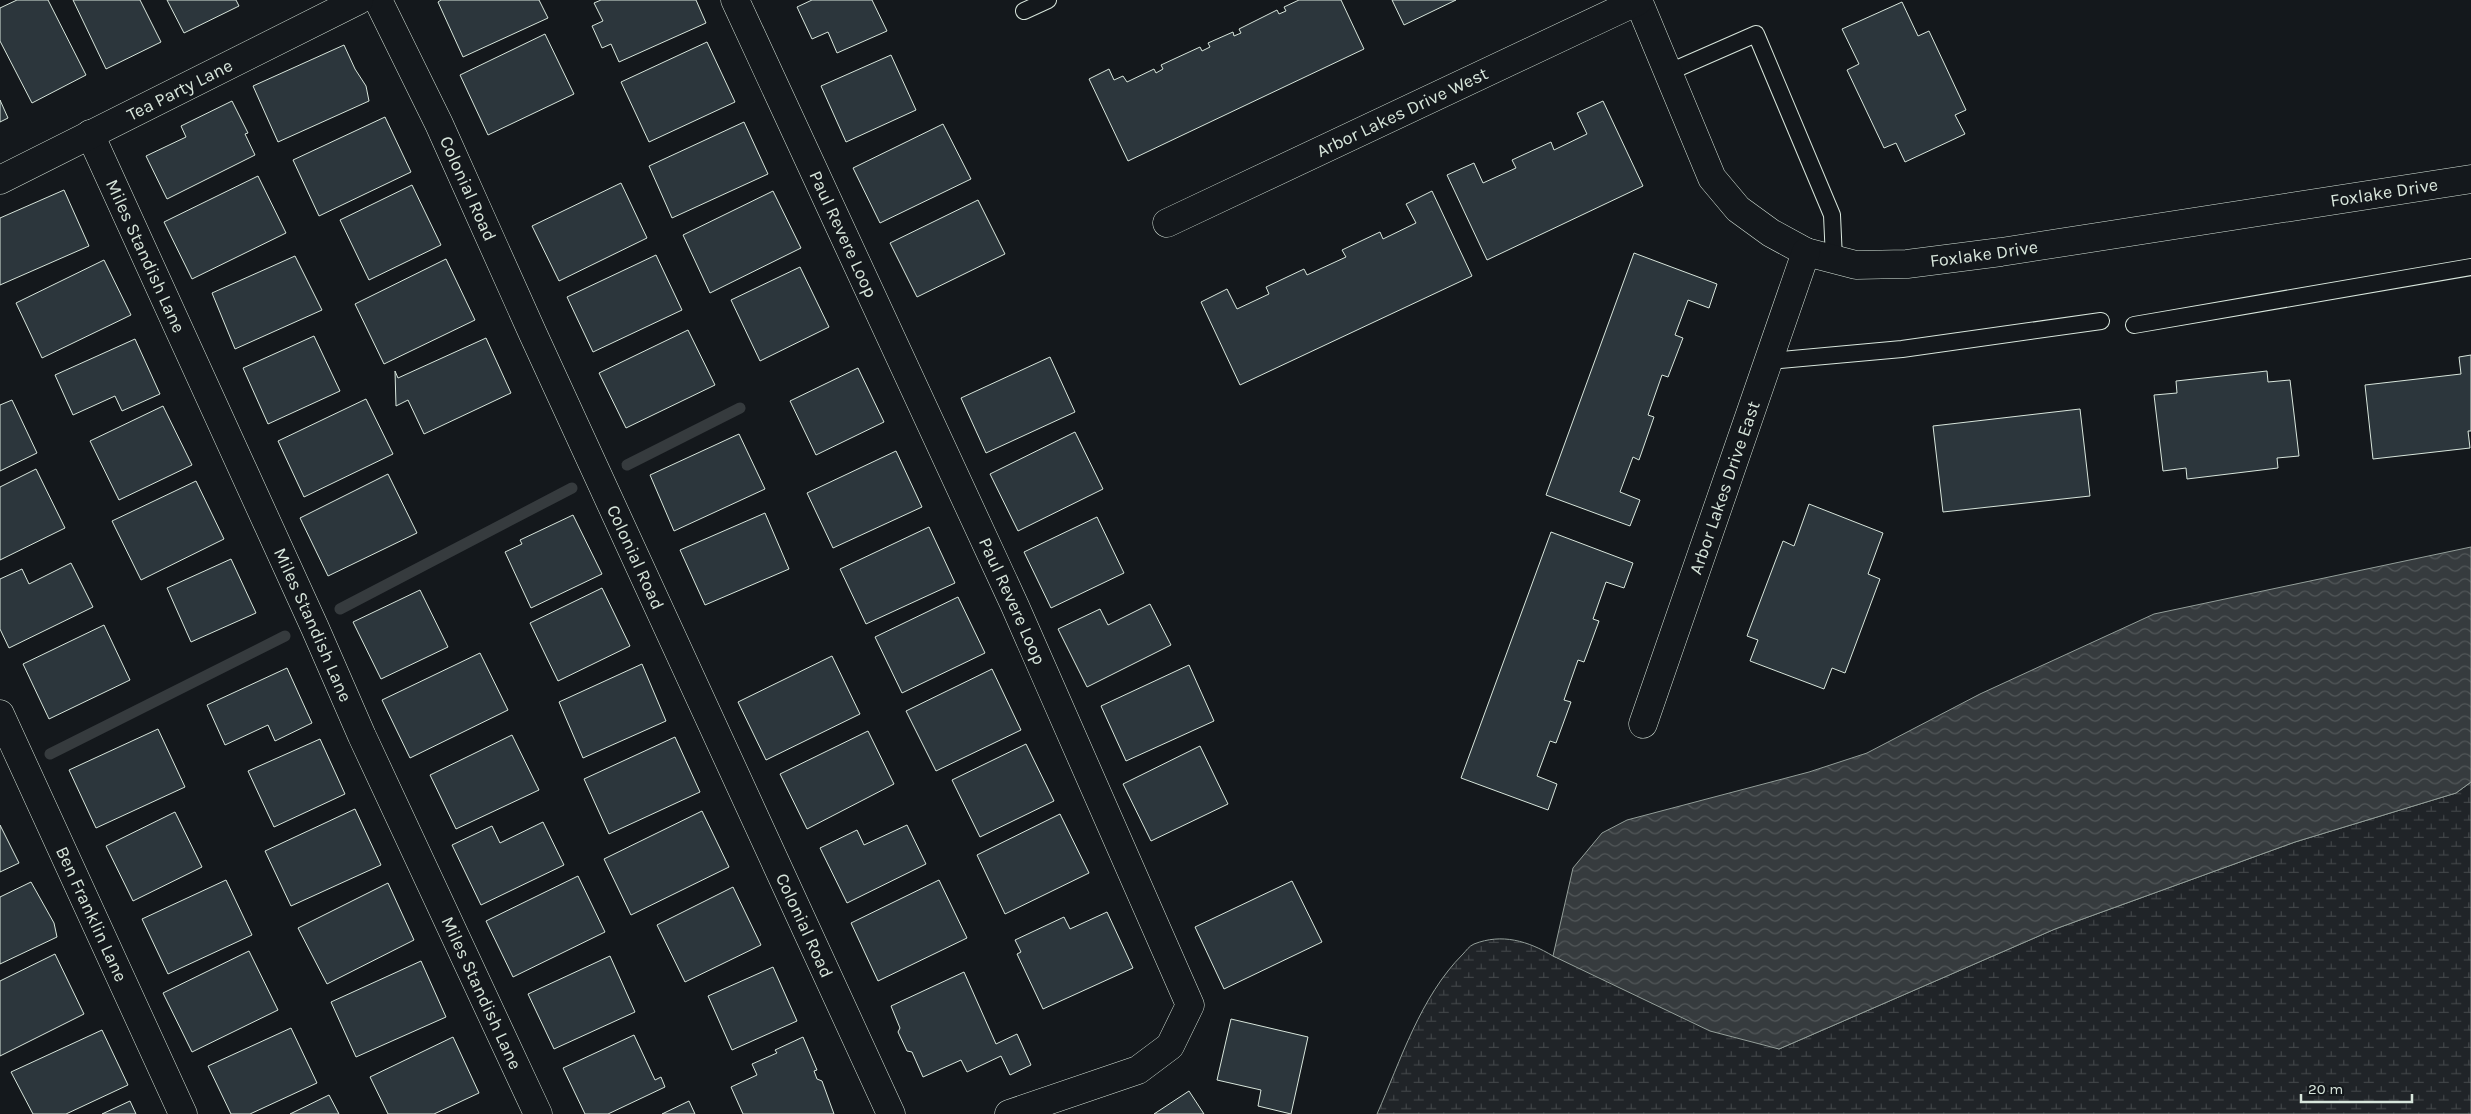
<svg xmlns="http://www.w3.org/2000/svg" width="2471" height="1114" font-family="Karla,sans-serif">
<defs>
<pattern id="wetland-marsh" width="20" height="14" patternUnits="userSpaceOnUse" patternTransform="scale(1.25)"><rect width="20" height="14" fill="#202428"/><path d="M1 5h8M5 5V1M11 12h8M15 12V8" fill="none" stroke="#404447"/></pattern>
<pattern id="water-waves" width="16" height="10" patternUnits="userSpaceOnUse" patternTransform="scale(1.25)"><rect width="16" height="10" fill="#363b3e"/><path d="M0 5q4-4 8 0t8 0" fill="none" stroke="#525759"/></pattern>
</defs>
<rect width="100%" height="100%" fill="#14181c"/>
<path fill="url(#wetland-marsh)" stroke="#939e99" d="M2471,782V1114H1377C1401,1060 1420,997 1463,954C1466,951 1469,946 1474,944C1502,933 1528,941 1553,956L1779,1049L2055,929L2295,842L2456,793Z"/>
<path fill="url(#water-waves)" stroke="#939e99" d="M2471,547V782L2456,793L2295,842L2055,929L1779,1049L1710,1031L1553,956L1573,868L1602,833L1627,820L1809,772L1867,753L1980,694L2154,614Z"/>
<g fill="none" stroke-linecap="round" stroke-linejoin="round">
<g stroke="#363b3e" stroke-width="11">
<path d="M627,465L740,408"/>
<path d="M340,609L572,488"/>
<path d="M50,754L285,636"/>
</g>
</g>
<g fill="#2c363c" stroke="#d8e6dc">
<path d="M17,0H48L86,75L32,103L0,41V8Z"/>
<path d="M73,0H140L161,42L106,69Z"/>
<path d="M167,0H236L239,6L184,33Z"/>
<path d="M441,0H539L548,18L463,57L438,2Z"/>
<path d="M601,0H696L706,23L619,62L611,44L602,48L592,26L603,21L594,3Z"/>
<path d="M812,0H872L887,31L837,53L828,32L812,39L797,7Z"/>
<path d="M1299,0H1341L1364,49L1128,161L1089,79L1109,69L1114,80L1123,76L1127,82L1154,69L1156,73L1163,69L1161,65L1200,47L1202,51L1210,47L1208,43L1233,32L1234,36L1241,33L1239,29L1277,10L1279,14L1286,11L1284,7Z"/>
<path d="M1392,0H1456L1404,25Z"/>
<path d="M1902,2L1918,36L1929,31L1966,110L1955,115L1965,134L1905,162L1896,143L1884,148L1847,70L1859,64L1842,29Z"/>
<path d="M545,34L574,94L488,135L460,75Z"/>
<path d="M707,42L735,102L649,142L621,82Z"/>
<path d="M344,45L355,69L366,86L369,101L278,142L253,86Z"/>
<path d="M891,55L916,110L846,142L821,86Z"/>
<path d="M0,100L8,118L0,122Z"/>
<path d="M232,101L248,133L245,134L255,155L167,199L146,156L186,137L181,126Z"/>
<path d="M1603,101L1643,186L1487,260L1447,175L1474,163L1483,183L1516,168L1512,160L1551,142L1554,150L1587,134L1577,113Z"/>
<path d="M385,117L411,172L319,216L293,160Z"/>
<path d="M744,122L768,174L672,218L649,166Z"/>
<path d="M943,124L971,179L880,223L853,168Z"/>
<path d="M258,176L286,233L192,279L164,222Z"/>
<path d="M621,183L647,238L559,281L532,226Z"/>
<path d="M412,185L441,245L369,280L340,220Z"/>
<path d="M64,190L89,246L0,285V218Z"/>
<path d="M773,191L801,248L710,293L683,235Z"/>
<path d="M1432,191L1472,276L1240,385L1201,302L1227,289L1237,309L1269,294L1266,287L1304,269L1307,275L1346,257L1342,250L1380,232L1383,239L1416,223L1406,204Z"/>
<path d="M978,200L1005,254L917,297L890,243Z"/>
<path d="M1634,253L1717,284L1709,308L1688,300L1675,335L1683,338L1668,377L1662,375L1648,415L1654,417L1639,460L1633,457L1620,492L1640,500L1630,526L1546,495Z"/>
<path d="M656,255L682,310L593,352L567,297Z"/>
<path d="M295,256L322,310L235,349L212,293Z"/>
<path d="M446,259L475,320L384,364L355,304Z"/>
<path d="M104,260L131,315L42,358L16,303Z"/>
<path d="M800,267L829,327L760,361L731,300Z"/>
<path d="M688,330L715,385L626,428L599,373Z"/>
<path d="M314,336L340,391L268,424L243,368Z"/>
<path d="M486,338L511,393L424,434L408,400L396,406L395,371L398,378Z"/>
<path d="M135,339L160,394L122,411L115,396L73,415L55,375Z"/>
<path d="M2471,355V431H2468L2470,448L2373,459L2365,385L2461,374L2459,357Z"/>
<path d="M1050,357L1075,412L986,453L961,398Z"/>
<path d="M858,368L884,422L816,455L790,401Z"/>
<path d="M2267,371L2268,382L2290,380L2299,456L2277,458L2278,468L2187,479L2186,468L2163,471L2154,395L2177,393L2176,381Z"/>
<path d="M366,399L393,454L304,497L278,441Z"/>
<path d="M12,400L37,453L0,471V405Z"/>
<path d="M163,406L192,465L119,500L90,441Z"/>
<path d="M2080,409L2090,496L1943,512L1933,426Z"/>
<path d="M1075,432L1103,489L1018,531L990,474Z"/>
<path d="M739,434L765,489L674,531L650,475Z"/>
<path d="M896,451L922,507L833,548L807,493Z"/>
<path d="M36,469L65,528L0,560V487Z"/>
<path d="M388,474L417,533L328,576L300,518Z"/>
<path d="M196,481L224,539L141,580L112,521Z"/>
<path d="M1809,504L1883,533L1868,574L1880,579L1845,673L1832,668L1824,689L1750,661L1758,640L1747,636L1783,541L1794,546Z"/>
<path d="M765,513L789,569L705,605L680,550Z"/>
<path d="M573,515L602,574L531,608L505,552L522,544L520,540Z"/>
<path d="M1097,517L1124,573L1051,608L1024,552Z"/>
<path d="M929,527L955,583L866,624L840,569Z"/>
<path d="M1551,532L1633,563L1624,588L1606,582L1593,619L1599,621L1584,662L1578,660L1564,700L1571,702L1556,743L1550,741L1537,776L1557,784L1548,810L1461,778Z"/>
<path d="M231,559L256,613L191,642L167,588Z"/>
<path d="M71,563L93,607L9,648L0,629V579L22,569L29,584Z"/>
<path d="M602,588L630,646L558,681L530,623Z"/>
<path d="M420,590L448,647L381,679L353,622Z"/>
<path d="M958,597L985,653L902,693L875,637Z"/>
<path d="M1150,604L1171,645L1087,687L1058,629L1100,609L1108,625Z"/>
<path d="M104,625L130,680L49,719L23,664Z"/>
<path d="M480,653L508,710L410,758L382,700Z"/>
<path d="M832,656L860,714L766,760L738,702Z"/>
<path d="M642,664L666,721L583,758L559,702Z"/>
<path d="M1189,665L1214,721L1126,761L1101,706Z"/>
<path d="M287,668L312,723L275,741L268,725L225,745L207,705Z"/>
<path d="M992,669L1021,730L936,771L906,711Z"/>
<path d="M158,729L185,787L96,828L69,770Z"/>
<path d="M868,731L894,784L807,829L780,774Z"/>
<path d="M512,735L539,790L456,829L430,775Z"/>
<path d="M675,737L700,792L609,834L584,779Z"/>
<path d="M320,739L345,794L274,827L248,771Z"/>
<path d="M1026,744L1054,801L980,837L952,780Z"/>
<path d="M1200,746L1228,804L1151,841L1123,784Z"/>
<path d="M355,809L381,865L291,906L265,851Z"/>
<path d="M702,811L729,867L631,915L604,859Z"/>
<path d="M175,812L202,867L133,901L106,846Z"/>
<path d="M1060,814L1089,873L1005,914L977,855Z"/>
<path d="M543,822L564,865L481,905L452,845L492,826L500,843Z"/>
<path d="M0,825L19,863L0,872Z"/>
<path d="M907,825L926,864L847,903L820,848L857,830L864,845Z"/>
<path d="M578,876L605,932L513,977L486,921Z"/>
<path d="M226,880L252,935L168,974L142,919Z"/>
<path d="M939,880L967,938L878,981L851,923Z"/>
<path d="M1292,881L1322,942L1224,989L1195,927Z"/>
<path d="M31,882L54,923L57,937L0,964V897Z"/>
<path d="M388,883L414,940L327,984L298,928Z"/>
<path d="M733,887L761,945L685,982L657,925Z"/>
<path d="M1107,912L1133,968L1043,1009L1017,954L1021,952L1015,940L1064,917L1070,929Z"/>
<path d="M249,951L278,1010L192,1052L163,993Z"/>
<path d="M55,954L84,1014L0,1056V981Z"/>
<path d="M610,956L635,1012L554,1049L528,994Z"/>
<path d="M421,961L446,1017L356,1057L331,1002Z"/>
<path d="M773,967L797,1021L732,1050L708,996Z"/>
<path d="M964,972L996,1044L1017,1034L1031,1065L1010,1075L1001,1056L967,1072L961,1060L923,1077L912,1052L907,1051L898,1032L900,1028L891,1006Z"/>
<path d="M1231,1019L1308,1037L1291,1114L1258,1106L1261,1090L1217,1080Z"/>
<path d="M291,1028L317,1083L250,1114H231L208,1066Z"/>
<path d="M102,1030L128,1085L66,1114H33L11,1072Z"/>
<path d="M634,1035L655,1080L661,1077L665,1087L608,1114H585L563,1068Z"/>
<path d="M453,1037L479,1093L434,1114H388L370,1077Z"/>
<path d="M803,1037L817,1070L814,1071L817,1079L822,1081L834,1114H743L731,1087L757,1075L752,1064L777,1053L775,1050Z"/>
<path d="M1189,1091L1204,1114H1154Z"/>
<path d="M329,1095L339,1114H290Z"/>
<path d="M130,1101L136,1114H102Z"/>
<path d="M689,1101L695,1114H662Z"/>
</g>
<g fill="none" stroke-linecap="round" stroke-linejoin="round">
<g stroke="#d8e6dc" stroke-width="18">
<g id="lane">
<path d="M1024,11L1048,0"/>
<path d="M1667,73L1756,34L1832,215L1834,259"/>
<path d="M2134,325L2471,267"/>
<path d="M1769,361L1902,349L2101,321"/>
</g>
</g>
<g stroke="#d8e6dc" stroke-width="29">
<g id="street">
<path id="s1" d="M378,0L439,124L533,334L891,1114"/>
<path id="s2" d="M735,0L1015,606L1190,1005L1170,1046L1138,1070L1009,1114"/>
<path id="s3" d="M1638,0L1712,178L1738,209L1771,233L1806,252L1856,265L1907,264L2001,252L2471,179"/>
<path id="s4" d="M90,134L315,628L362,736L538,1114"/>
<path id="s5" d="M0,180L359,0"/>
<path id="s6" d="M1167,223L1638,1"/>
<path id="s7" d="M0,714L183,1114"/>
<path id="s8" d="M1643,724L1806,252"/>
</g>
</g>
<use href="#lane" stroke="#14181c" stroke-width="16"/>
<use href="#street" stroke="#14181c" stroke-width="28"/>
</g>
<g text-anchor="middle" stroke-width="4" stroke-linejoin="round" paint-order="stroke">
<g font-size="18" fill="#d8e6dc" stroke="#14181c">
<text dy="6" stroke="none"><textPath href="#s5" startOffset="201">Tea Party Lane</textPath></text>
<text dy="6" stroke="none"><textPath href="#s6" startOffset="260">Arbor Lakes Drive West</textPath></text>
<text dy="6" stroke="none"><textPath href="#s1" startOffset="209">Colonial Road</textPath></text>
<text dy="6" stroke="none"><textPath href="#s3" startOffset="899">Foxlake Drive</textPath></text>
<text dy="6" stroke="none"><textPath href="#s2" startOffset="258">Paul Revere Loop</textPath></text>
<text dy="6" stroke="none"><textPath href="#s3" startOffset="494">Foxlake Drive</textPath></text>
<text dy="6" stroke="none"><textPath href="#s4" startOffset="134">Miles Standish Lane</textPath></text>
<text dy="6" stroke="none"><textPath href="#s8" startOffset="250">Arbor Lakes Drive East</textPath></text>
<text dy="6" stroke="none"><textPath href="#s1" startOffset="614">Colonial Road</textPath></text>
<text dy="6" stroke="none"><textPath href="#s2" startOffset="662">Paul Revere Loop</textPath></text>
<text dy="6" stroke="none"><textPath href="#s4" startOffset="539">Miles Standish Lane</textPath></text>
<text dy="6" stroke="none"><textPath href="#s7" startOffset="220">Ben Franklin Lane</textPath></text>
<text dy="6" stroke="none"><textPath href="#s1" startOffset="1019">Colonial Road</textPath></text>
<text dy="6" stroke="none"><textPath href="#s4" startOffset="944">Miles Standish Lane</textPath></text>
</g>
</g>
<path d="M2301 1094v8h111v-8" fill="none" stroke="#d8e6dc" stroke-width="2.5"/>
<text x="2308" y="1094" font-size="15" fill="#d8e6dc" stroke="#14181c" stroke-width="4" paint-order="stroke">20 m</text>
</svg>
